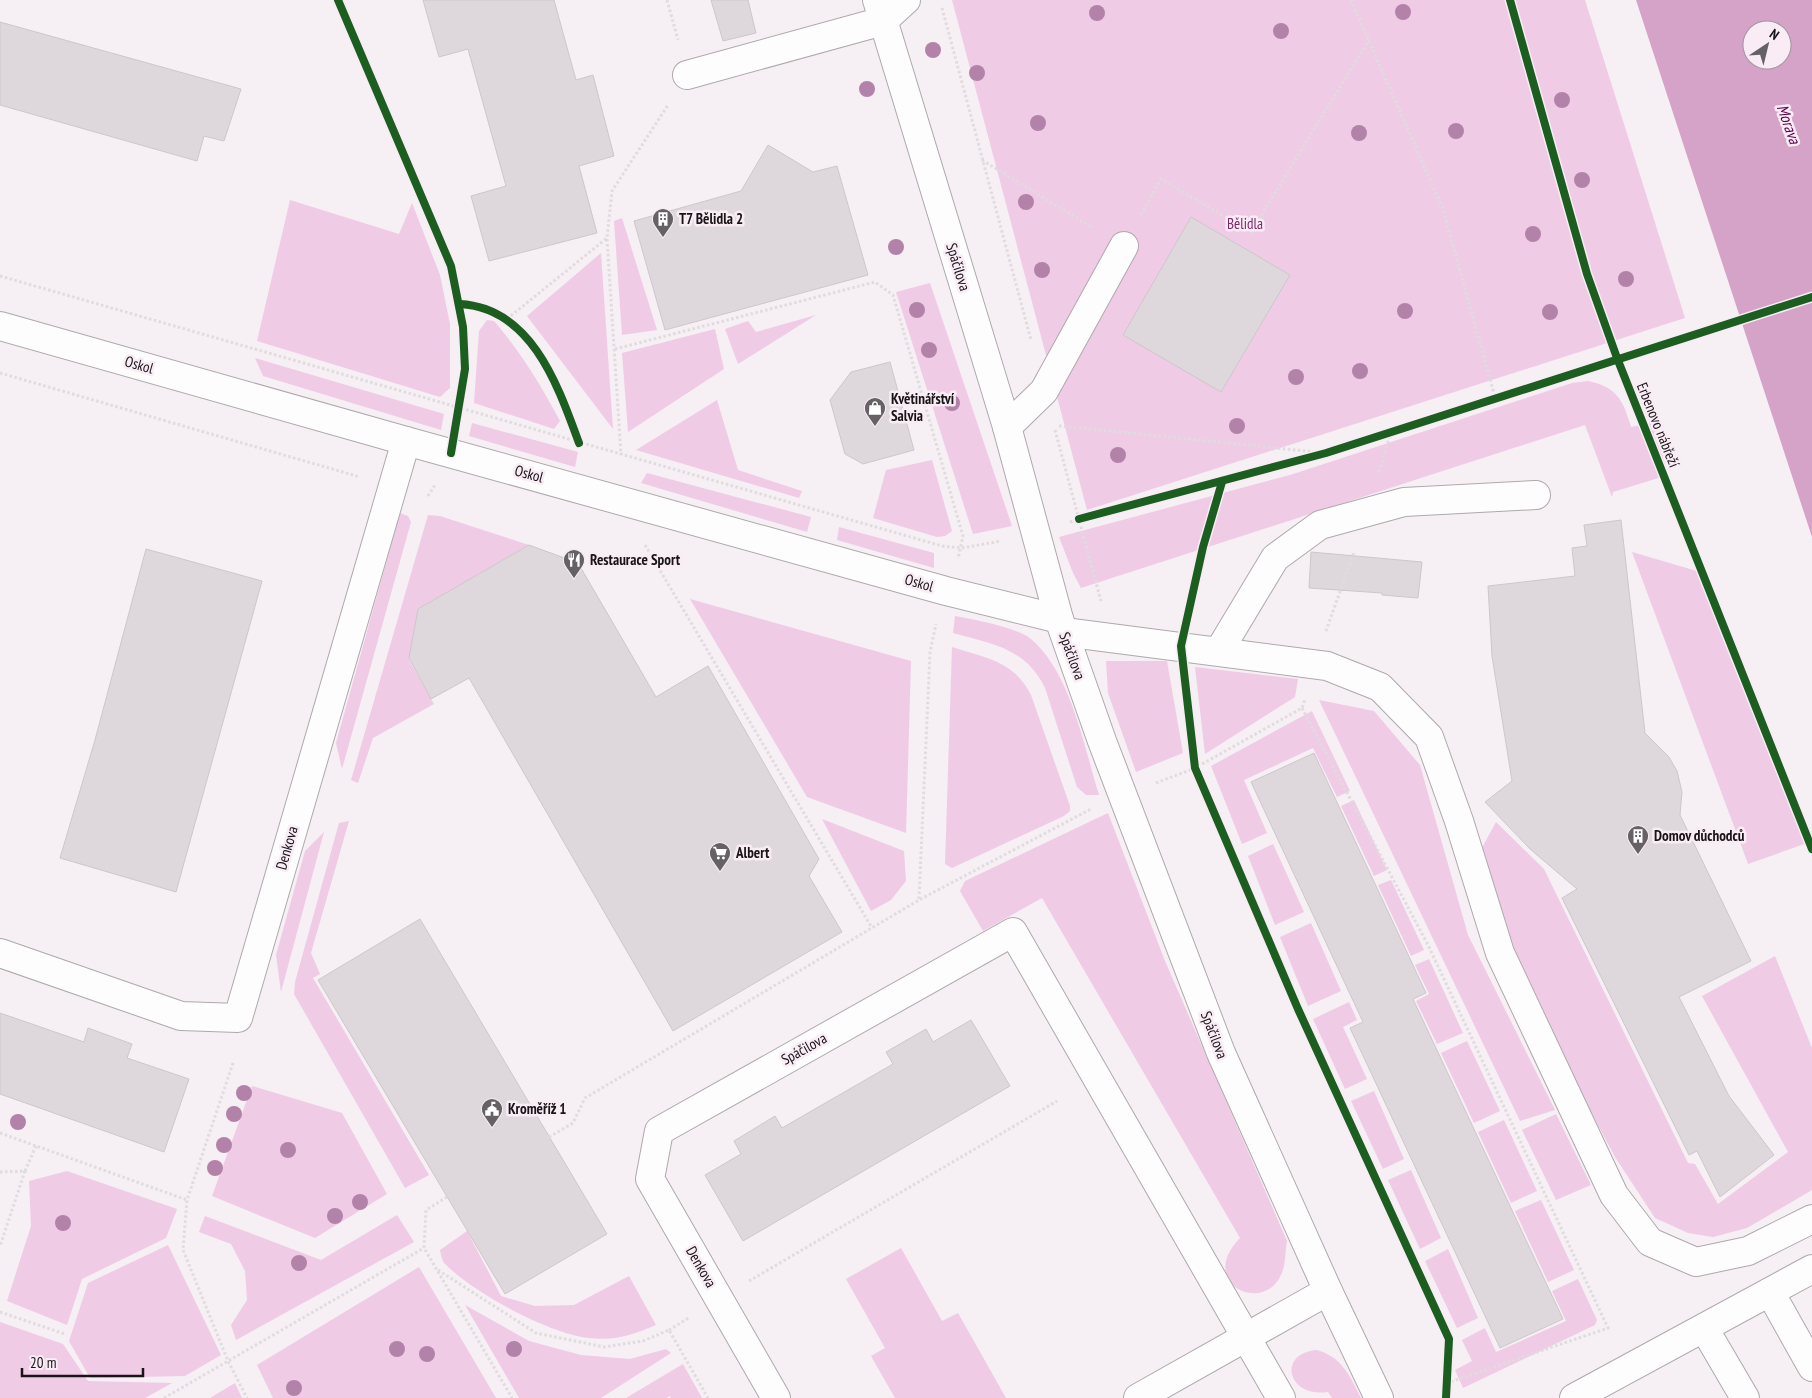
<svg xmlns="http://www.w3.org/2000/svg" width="1812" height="1398" font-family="'PT Sans Narrow',sans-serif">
<rect width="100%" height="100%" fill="#f6eff4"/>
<g fill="#f0cbe6">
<path d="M952,0H1585L1685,318L1087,510Z"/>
<path d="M290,200L399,234L412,203L440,275L450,324V388L440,397L257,341Z"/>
<path d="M622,218L657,330L622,335L614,221Z"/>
<path d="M601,253L613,429L527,316Z"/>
<path d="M930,283L1012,526L973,534L896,292Z"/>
<path d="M816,315L738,364L725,329L748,321L756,332Z"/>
<path d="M487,320L494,321C520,351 541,385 560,421L554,429L474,403L479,331Z"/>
<path d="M715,329L724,369L628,432L622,353Z"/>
<path d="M255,358L444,414L441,430L263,376Z"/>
<path d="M1588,381C1617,387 1623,400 1631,427L1654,422L1668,475L1613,492L1612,497L1585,425L1081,588L1073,573L1059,537L1290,475L1572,383Z"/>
<path d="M717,400L738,470L802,491L799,498L636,450Z"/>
<path d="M472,423L578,452L575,467L469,436Z"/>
<path d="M932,460L952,531L945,536L937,537L873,518L886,470Z"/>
<path d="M647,473L811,517L807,532L641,483Z"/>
<path d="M400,513L408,516L411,522L342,769L336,743Z"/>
<path d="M428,515L440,516L529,545L418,609L409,660L434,704L373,738L358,783L351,780Z"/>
<path d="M839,527L934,553V568L837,540Z"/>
<path d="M1632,552L1707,574L1777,763L1810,842L1748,864Z"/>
<path d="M690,599L911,661L906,833L807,797Z"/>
<path d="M955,616C973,619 1018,628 1031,639C1071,673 1084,747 1099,795H1086L1077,787L1045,688C1026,648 992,644 953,633Z"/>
<path d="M952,647C986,658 1014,661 1031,695L1070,806V811L1064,816L952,868L945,864Z"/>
<path d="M1106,661H1167L1183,753L1136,772L1108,693Z"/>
<path d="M1195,667L1298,679L1295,697L1205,754Z"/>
<path d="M1319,700L1374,711L1420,765L1468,935L1555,1110L1520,1121Z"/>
<path d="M1312,711L1350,791L1337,797L1313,748L1244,780L1267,833L1242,844L1211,766Z"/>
<path d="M1354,800L1387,870L1374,876L1341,806Z"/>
<path d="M1108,813L1165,961L1287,1241C1285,1251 1286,1265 1281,1275C1263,1315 1196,1283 1240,1238L1042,898L983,931L960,891L965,881Z"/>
<path d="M822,819L904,851L906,881L891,900L871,911Z"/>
<path d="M349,821L311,953L320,974L313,978L429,1175L405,1188L294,994L295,982L339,823Z"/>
<path d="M1496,822L1544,869L1688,1163L1695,1164L1718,1204L1788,1152L1702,996L1775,956L1812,1048V1190L1747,1228L1713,1237L1688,1233L1655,1218L1615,1157L1514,969L1477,857Z"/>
<path d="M324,832L281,992L276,955L305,851Z"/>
<path d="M1273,844L1304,912L1275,925L1248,856Z"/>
<path d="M1391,880L1424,950L1411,956L1378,885Z"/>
<path d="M1311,923L1341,991L1308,1006L1280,937Z"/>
<path d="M1429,959L1463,1033L1437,1044L1416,1001L1429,994L1415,965Z"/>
<path d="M1349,1002L1357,1020L1343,1027L1367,1079L1345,1089L1313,1019Z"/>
<path d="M1467,1041L1500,1111L1474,1123L1441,1053Z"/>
<path d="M252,1086L342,1113L387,1194L315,1238L212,1196Z"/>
<path d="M1374,1091L1404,1159L1383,1169L1351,1101Z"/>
<path d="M1556,1114L1591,1185L1556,1200L1522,1130Z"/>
<path d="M1504,1120L1537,1191L1511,1203L1478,1132Z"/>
<path d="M1411,1170L1441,1238L1420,1249L1388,1180Z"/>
<path d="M67,1171L177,1209L166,1238L82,1279L67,1325L7,1301L31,1226L29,1181Z"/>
<path d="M1541,1200L1574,1270L1548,1282L1515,1211Z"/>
<path d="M397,1215L414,1242L236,1340L231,1325L247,1300L245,1271L231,1244L199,1232L205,1216L321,1260Z"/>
<path d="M467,1231L501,1296L535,1306L574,1305L629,1276L656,1325C631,1335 617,1341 589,1338C549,1334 474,1293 445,1264C442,1261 441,1255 440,1250Z"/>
<path d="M168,1245L221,1355L185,1376L90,1378L69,1341L88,1283Z"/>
<path d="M901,1248L942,1321L958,1313L1006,1398H895L871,1356L885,1348L846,1279Z"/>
<path d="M1448,1249L1478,1318L1457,1328L1425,1261Z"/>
<path d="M419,1267L496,1398H273L257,1365Z"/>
<path d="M1578,1279L1597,1320L1595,1325L1463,1388L1455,1370L1472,1361L1462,1340L1485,1328L1496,1352L1566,1321L1552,1291Z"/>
<path d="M465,1305L529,1341L581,1355L630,1359L666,1349L671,1353L601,1398H519Z"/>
<path d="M0,1322L63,1344L88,1381L172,1383L145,1398H0Z"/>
<path d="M1317,1350C1342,1357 1350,1376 1361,1398H1332L1328,1392C1287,1398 1277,1353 1317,1350Z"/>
<path d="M683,1364L702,1398H671L670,1396L666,1398H626Z"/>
<path d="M235,1383L242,1398H210Z"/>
</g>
<path fill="#d5a2c8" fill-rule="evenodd" d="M1636,0H1812V537ZM1752,30H1782V60H1752Z"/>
<g fill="#ded8dc" stroke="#cdc7cb">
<path d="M423,0H554L576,80L593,75L614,156L579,166L597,233L489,261L471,196L506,186L468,49L439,57Z"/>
<path d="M711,0H748L756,33L723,41Z"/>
<path d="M0,22L241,89L224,141L204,136L197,161L0,105Z"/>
<path d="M768,145L813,172L837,166L868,275L665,330L634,221L741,191Z"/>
<path d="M1191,217L1290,275L1221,392L1123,335Z"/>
<path d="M890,362L914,450L863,464L845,454L830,400L851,372Z"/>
<path d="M1621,520L1645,733L1669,757L1677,771L1682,792L1680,815L1751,961L1679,997L1729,1096L1774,1155L1720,1197L1697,1151L1689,1155L1562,898L1577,889L1530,849L1485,802L1512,781L1492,656L1488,586L1575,576L1572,548L1587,546L1584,525Z"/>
<path d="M529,545L578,563L656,697L708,666L819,859L809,876L842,932L673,1031L469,678L431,699L409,658L418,609Z"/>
<path d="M146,549L262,581L176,892L60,858L95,740Z"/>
<path d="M1311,552L1422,562L1418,598L1382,595V593L1309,588Z"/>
<path d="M1314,753L1426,993L1413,999L1563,1319L1500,1348L1350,1028L1363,1022L1251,782Z"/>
<path d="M420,919L607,1234L505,1294L318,980Z"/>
<path d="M0,1013L84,1042L88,1028L132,1044L127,1058L189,1079L164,1152L0,1094Z"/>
<path d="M971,1020L1010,1086L743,1241L705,1175L741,1154L734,1141L775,1116L782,1128L893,1064L886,1052L926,1029L933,1042Z"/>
</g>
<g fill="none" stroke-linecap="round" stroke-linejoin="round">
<g stroke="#aea9ac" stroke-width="30">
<g id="minor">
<path d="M877,0L1007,427L1059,619L1102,741L1221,1053L1328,1291L1379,1398"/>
<path d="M687,75L883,21L906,0"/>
<path d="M0,326L406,441L946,591L1059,619"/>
<path d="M1007,427L1044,391L1124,246"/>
<path d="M1064,632L1327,666L1380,687L1429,737L1459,821L1500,953L1614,1195L1650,1242L1696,1262L1748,1251L1812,1219"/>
<path d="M1219,651L1275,558L1320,525L1404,502L1536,495"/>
<path d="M0,953L181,1016L238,1018L406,441"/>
<path d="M1770,1292L1812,1367"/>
<path d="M1704,1328L1745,1398"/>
<path d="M776,1398L650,1179L659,1131L1013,932L1281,1398"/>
<path d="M1138,1398L1328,1291"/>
<path d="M1574,1398L1812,1269"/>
</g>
</g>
<g stroke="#dfdcde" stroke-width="3" stroke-dasharray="2.5 2.5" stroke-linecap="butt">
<path d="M667,0L678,40"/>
<path d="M1351,0L1443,209L1495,397"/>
<path d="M942,8L1031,340"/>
<path d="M982,160L1093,228"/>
<path d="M1141,215L1161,179L1251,232L1369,40"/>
<path d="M607,239L621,455"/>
<path d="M0,276L942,546L962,548L1001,541"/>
<path d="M507,319L607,238L612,191L668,105"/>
<path d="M1656,345L1812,297"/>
<path d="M615,349L875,282L893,295L963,536L958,559"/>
<path d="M0,373L360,477"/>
<path d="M1059,426L1326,453"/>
<path d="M1055,430L1101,601"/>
<path d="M1379,472L1391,432"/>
<path d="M428,496L435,485"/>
<path d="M1070,522L1079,519"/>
<path d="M645,545L872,928"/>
<path d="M1326,631L1354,552"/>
<path d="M1302,708L1428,945L1608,1328L1447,1383"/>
<path d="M1156,783L1195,768L1302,708L1305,699"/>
<path d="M919,899L930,652L936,624"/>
<path d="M233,1063L187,1200L183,1250L228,1361L247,1398"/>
<path d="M0,1133L187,1200"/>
<path d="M549,1137L573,1123L585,1098L919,900L1091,809"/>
<path d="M25,1171L36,1146"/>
<path d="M0,1172L25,1171L0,1246"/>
<path d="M447,1197L426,1210L424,1248L512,1398"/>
<path d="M438,1270L536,1333L604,1347L643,1341L669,1330L708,1398"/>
<path d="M749,1281L1057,1101"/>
<path d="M0,1312L65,1334"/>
<path d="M669,1330L690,1317"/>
<path d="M164,1398L424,1248"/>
</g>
<use href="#minor" stroke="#fefdfd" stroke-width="28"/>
<g stroke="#f9ecf5" stroke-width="11">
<g id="cycleway">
<path d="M338,0L451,266L463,327L465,369L451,453"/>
<path d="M1510,0L1587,274L1617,358L1812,849"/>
<path d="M460,304C532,308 558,386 579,443"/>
<path d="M1222,482L1203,547L1181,646L1195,768L1298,1009L1449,1339L1446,1398"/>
<path d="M1079,519L1326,453L1812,297"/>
</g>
</g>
<use href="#cycleway" stroke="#1b5e20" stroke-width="8"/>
</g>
<g fill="#b382a9">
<circle cx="1403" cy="12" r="8"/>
<circle cx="1097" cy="13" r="8"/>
<circle cx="1281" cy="31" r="8"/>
<circle cx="933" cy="50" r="8"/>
<circle cx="977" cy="73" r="8"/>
<circle cx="867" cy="89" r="8"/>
<circle cx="1562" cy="100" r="8"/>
<circle cx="1038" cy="123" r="8"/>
<circle cx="1456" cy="131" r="8"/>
<circle cx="1359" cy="133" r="8"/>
<circle cx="1582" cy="180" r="8"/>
<circle cx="1026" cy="202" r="8"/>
<circle cx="1533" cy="234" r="8"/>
<circle cx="896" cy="247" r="8"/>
<circle cx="1042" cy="270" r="8"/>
<circle cx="1626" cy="279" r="8"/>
<circle cx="917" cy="310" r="8"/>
<circle cx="1405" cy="311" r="8"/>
<circle cx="1550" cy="312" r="8"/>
<circle cx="929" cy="350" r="8"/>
<circle cx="1360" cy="371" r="8"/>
<circle cx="1296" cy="377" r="8"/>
<circle cx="952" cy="403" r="8"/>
<circle cx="1237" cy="426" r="8"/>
<circle cx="1118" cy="455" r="8"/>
<circle cx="244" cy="1093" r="8"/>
<circle cx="234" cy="1114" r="8"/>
<circle cx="18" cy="1122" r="8"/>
<circle cx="224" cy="1145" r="8"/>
<circle cx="288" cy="1150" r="8"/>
<circle cx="215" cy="1168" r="8"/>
<circle cx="360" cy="1202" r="8"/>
<circle cx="335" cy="1216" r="8"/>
<circle cx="63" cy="1223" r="8"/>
<circle cx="299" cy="1263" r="8"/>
<circle cx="397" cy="1349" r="8"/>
<circle cx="514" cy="1349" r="8"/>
<circle cx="427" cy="1354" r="8"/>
<circle cx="294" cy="1388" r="8"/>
</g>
<defs>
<g id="building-pin" transform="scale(1.125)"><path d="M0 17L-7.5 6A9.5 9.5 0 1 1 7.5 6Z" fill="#666164" stroke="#f9ecf5"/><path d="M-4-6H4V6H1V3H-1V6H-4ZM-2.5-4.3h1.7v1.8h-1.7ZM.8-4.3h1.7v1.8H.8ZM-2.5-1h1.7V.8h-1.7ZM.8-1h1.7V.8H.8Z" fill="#fff"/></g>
<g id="shop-pin" transform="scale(1.125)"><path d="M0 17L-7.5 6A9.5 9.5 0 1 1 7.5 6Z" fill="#666164" stroke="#f9ecf5"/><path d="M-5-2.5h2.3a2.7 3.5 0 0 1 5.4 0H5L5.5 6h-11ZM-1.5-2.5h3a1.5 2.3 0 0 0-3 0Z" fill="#fff"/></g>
<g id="restaurant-pin" transform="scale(1.125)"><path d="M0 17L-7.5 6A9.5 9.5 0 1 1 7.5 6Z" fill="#666164" stroke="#f9ecf5"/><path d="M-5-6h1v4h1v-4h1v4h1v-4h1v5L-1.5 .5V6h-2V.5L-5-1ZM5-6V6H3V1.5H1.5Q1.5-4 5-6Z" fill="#fff"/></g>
<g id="supermarket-pin" transform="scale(1.125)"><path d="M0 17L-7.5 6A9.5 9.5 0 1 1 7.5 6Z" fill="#666164" stroke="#f9ecf5"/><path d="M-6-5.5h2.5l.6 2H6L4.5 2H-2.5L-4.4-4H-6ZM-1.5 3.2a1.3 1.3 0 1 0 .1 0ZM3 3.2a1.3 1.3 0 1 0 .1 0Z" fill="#fff"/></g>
<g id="civic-pin" transform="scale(1.125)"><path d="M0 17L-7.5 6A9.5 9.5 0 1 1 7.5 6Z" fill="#666164" stroke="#f9ecf5"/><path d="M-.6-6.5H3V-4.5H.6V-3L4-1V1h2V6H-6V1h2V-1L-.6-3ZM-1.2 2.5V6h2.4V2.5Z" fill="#fff"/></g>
</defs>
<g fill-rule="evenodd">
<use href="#building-pin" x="663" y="219"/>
<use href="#shop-pin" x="875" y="408"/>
<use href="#restaurant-pin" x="574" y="560"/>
<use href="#building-pin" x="1638" y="836"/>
<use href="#supermarket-pin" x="720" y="853"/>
<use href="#civic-pin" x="492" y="1109"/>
</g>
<g text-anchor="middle" stroke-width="5" stroke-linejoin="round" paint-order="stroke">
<g font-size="15" font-weight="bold" fill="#181417" stroke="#f9ecf5" text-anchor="start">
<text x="679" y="224">T7 Bělidla 2</text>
<text x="891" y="404">Květinářství<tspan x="891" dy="17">Salvia</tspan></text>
<text x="590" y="565">Restaurace Sport</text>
<text x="1654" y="841">Domov důchodců</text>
<text x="736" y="858">Albert</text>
<text x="508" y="1114">Kroměříž 1</text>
</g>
<g font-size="15" fill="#7c296b" stroke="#f9ecf5">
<text x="1245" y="229">Bělidla</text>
</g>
<g font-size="15" fill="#181417" stroke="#f9ecf5">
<text transform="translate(958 267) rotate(73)" y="5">Spáčilova</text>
<text transform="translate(139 365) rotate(16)" y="5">Oskol</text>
<text transform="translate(1658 425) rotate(68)" y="5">Erbenovo nábřeží</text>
<text transform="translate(529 474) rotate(15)" y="5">Oskol</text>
<text transform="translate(919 583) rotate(16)" y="5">Oskol</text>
<text transform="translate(1072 656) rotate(70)" y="5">Spáčilova</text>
<text transform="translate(287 848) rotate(-74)" y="5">Denkova</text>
<text transform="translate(1214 1035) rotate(69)" y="5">Spáčilova</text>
<text transform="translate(804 1049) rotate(-29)" y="5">Spáčilova</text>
<text transform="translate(701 1267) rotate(60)" y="5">Denkova</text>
</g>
<g font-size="16" font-style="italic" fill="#5a014c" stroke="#f9ecf5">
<text transform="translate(1789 124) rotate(70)" y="6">Morava</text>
</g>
</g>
<g transform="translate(1767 45) rotate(35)"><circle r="24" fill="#f9ecf5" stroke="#9f969c"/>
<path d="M0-4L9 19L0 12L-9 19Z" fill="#666164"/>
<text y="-8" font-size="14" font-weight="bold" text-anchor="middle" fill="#181417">N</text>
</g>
<path d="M22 1368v8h121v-8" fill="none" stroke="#181417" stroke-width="2.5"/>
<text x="30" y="1368" font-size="15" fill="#181417" stroke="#f9ecf5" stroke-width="4" paint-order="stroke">20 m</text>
</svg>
